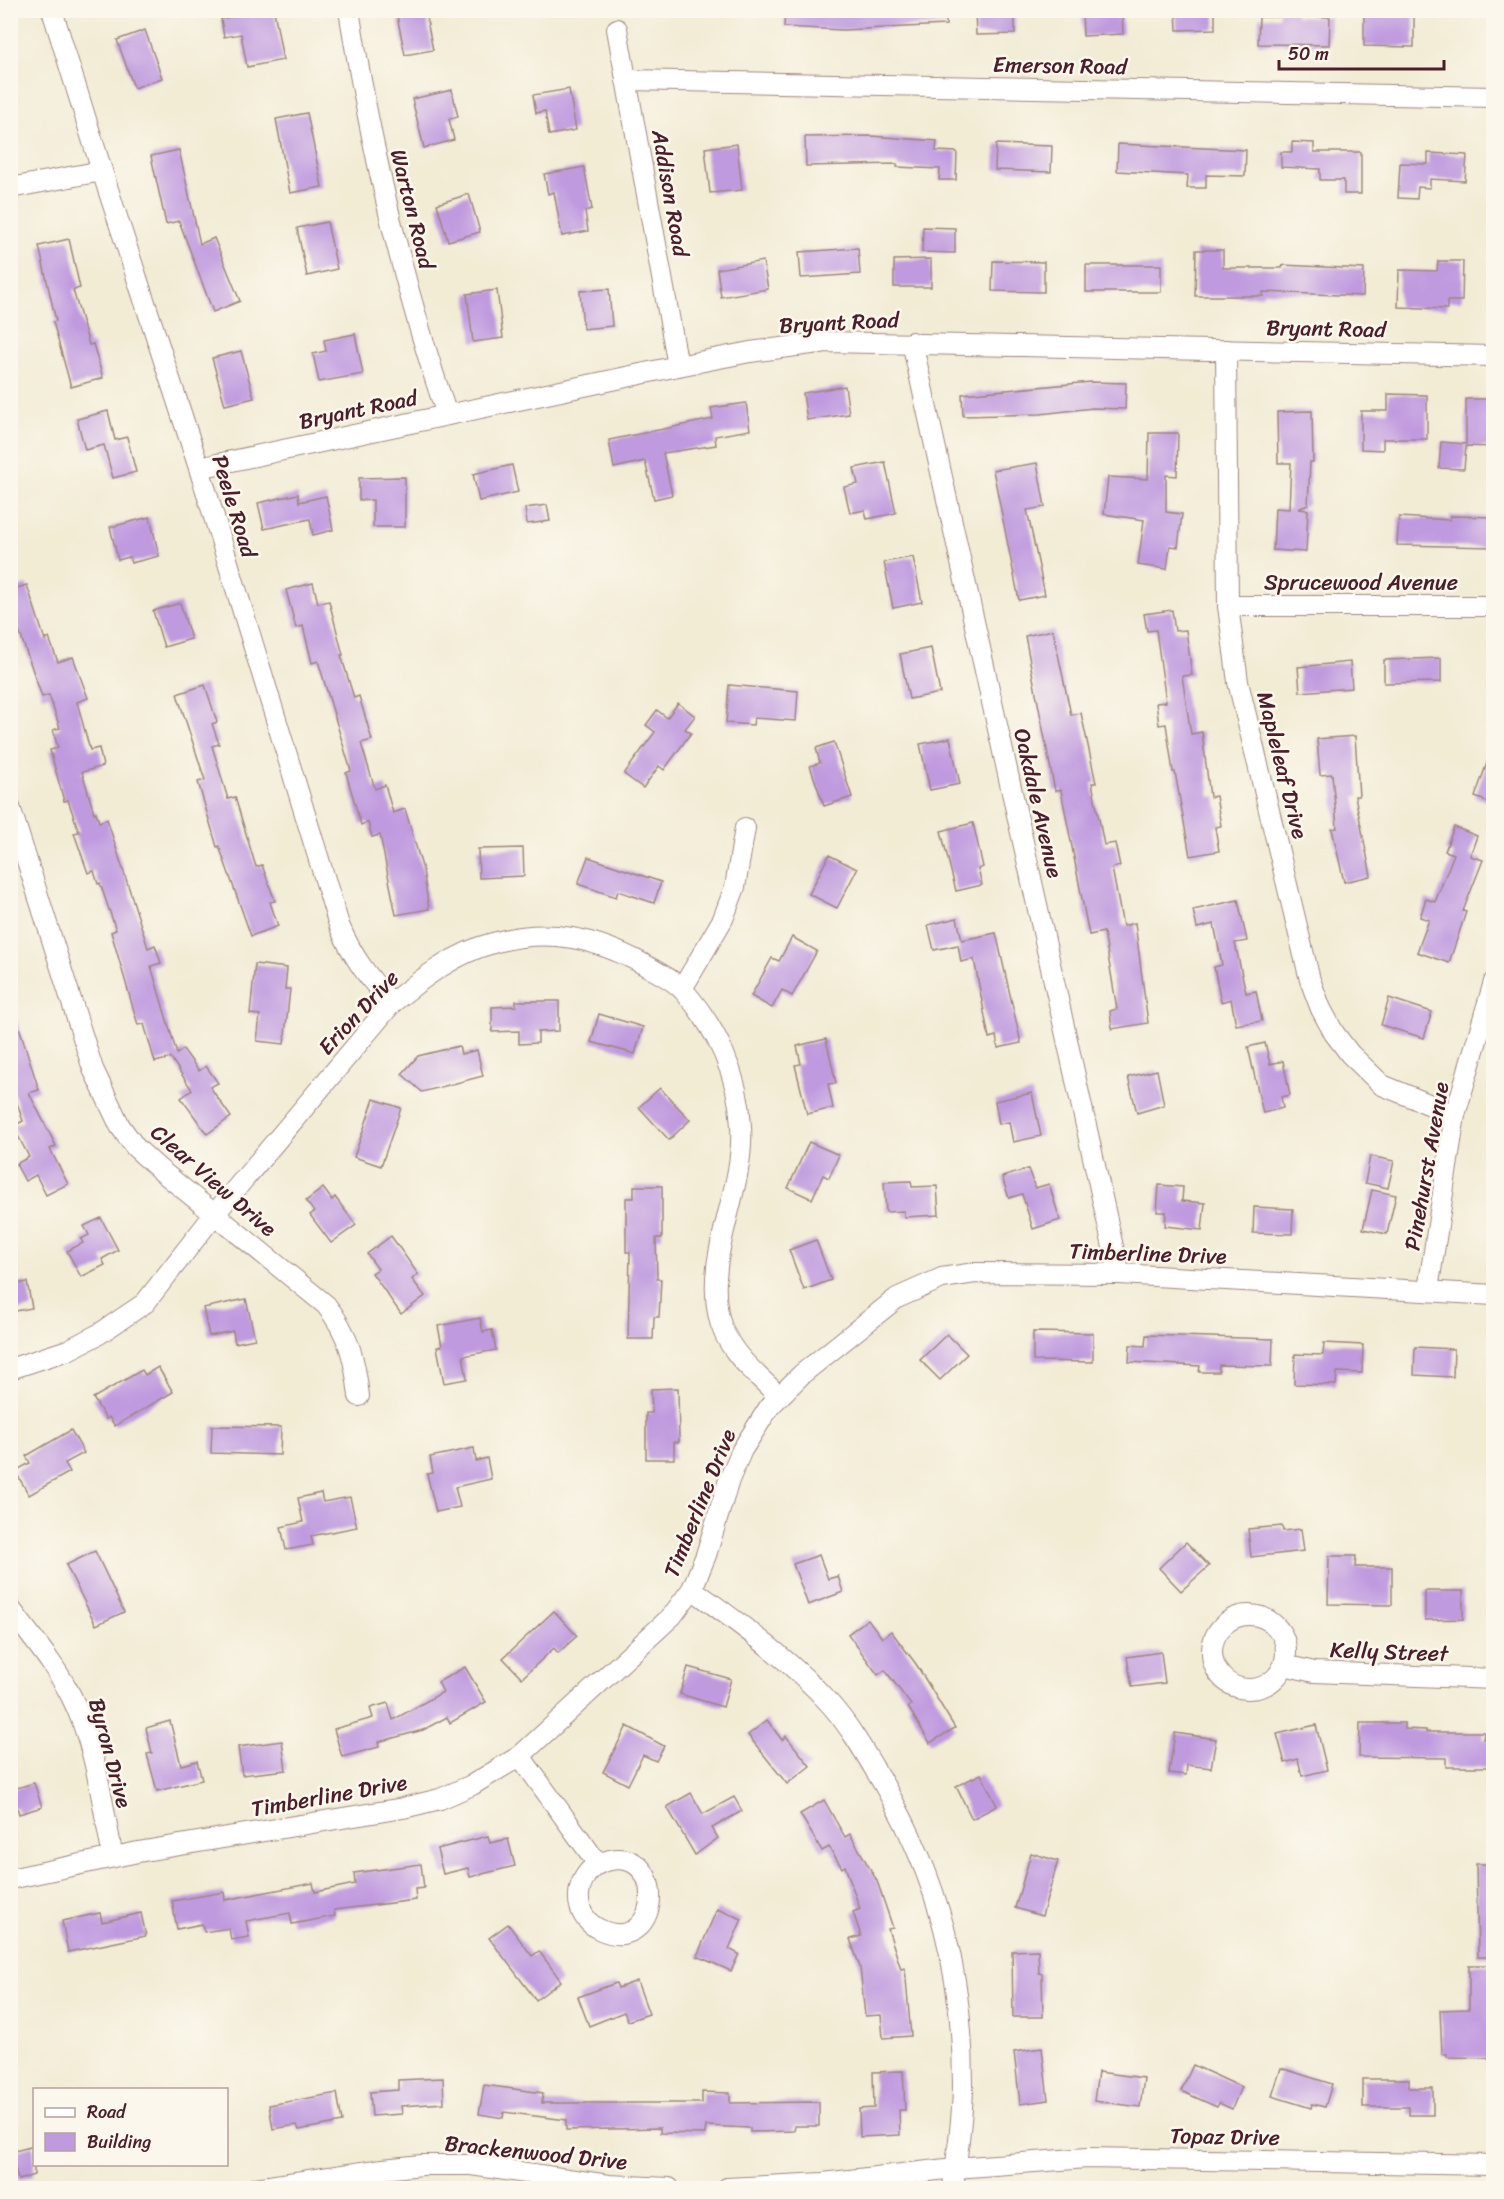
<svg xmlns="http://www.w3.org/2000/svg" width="1504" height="2199" font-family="Sriracha,sans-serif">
<rect width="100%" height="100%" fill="#fbf7ec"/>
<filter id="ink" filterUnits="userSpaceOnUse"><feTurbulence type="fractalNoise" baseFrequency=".0167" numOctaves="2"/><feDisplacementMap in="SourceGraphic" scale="12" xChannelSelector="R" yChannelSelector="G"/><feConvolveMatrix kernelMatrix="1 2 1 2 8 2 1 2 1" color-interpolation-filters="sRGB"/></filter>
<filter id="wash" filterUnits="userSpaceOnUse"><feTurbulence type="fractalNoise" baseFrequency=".008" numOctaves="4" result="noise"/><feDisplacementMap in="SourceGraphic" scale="24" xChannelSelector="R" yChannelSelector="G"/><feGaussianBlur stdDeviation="1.35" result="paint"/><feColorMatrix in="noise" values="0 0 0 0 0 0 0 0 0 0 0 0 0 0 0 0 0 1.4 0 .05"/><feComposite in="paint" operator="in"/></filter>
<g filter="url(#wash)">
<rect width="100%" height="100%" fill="#f2ecd5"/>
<g id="blocks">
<g fill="#bf9adf">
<path d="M263,10H274L283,60L247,67L241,34L224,37L221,19Z"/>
<path d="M785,10H946V25L843,30L784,27Z"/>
<path d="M975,10H1015V34L976,35Z"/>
<path d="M1082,10H1122L1123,34L1083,36Z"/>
<path d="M1176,10H1215V29L1177,30Z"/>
<path d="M1279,10H1296V16L1330,17L1329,45L1258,44L1259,17H1279Z"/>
<path d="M425,11L433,50L405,55L397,16Z"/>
<path d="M1364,15L1414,16V47L1364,46Z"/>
<path d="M145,30L162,78L134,88L117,40Z"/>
<path d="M569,89L576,130L549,135L545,111L536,113L533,95Z"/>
<path d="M452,90L458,117L449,119L454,140L424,148L412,99Z"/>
<path d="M307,113L322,187L290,193L276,119Z"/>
<path d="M871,136L937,141L936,151L957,152L956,180H939L940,169L897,167V164L806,166L805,137Z"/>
<path d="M1292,142L1314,143V152H1361V194H1344V180H1320V169L1281,167V152H1292Z"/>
<path d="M737,144L742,190L710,193L705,148Z"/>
<path d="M996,144L1052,146L1051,172L995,170Z"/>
<path d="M1118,144L1246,150L1245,176L1206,175V188H1187L1188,175L1117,171Z"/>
<path d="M179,150L200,244L214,238L240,301L213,312L179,221L166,224L151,156Z"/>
<path d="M1428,153L1467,155L1465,181L1430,179V188L1418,187L1417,199L1398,198L1400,163L1428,164Z"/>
<path d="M584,167L592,209L585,211L588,231L562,236L554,192L548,194L544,174Z"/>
<path d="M469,194L480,232L448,241L437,204Z"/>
<path d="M327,222L337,269L307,276L297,228Z"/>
<path d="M923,227L955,228V253L922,252Z"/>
<path d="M69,239L80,288L73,290L89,345L93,344L103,378L71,387L53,322L56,321L39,246Z"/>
<path d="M858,248L860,274L801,278L799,252Z"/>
<path d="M1196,250H1223V268H1282L1283,265L1364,269L1363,296L1263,292V296H1195Z"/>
<path d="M931,259V287H894V260Z"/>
<path d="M763,261L768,289L721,297L717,269Z"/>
<path d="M993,261L1044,262V292L992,291Z"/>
<path d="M1438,261H1463L1462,301H1447V309L1398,307L1399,270L1437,271Z"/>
<rect x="1086" y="265" width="75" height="27"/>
<path d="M609,289L612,326L583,329L580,291Z"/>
<path d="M497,290L503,338L473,342L467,294Z"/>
<path d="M355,334L363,374L319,382L313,354L326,351L324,340Z"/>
<path d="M241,351L254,398L225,405L212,358Z"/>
<path d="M1091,382L1126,383L1125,409L1093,408L1040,414L963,416L962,394Z"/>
<path d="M845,386L849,414L807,420L803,393Z"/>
<path d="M1388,394L1427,395V439H1383V450L1361,449V411H1388Z"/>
<path d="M1466,399H1490V407H1494V447L1466,446L1464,469L1439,468L1441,442L1466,444Z"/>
<path d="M746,403L750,430L715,436L716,445L663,453L672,495L654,499L645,461L614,468L609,440L713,419L711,408Z"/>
<path d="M108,411L115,440L127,437L136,472L113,478L104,445L85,450L77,419Z"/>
<path d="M1312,411L1313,462H1310L1308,505L1298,509L1308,510L1306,552L1273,550L1275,508L1289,509L1291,463H1278L1277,412Z"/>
<path d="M1149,433H1178L1177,476L1166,475V512L1182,514L1178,547L1170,546L1167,569L1138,565L1144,520L1104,514L1108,477L1148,479Z"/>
<path d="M885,462L896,513L867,519L865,510L850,513L844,487L858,484L854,468Z"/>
<path d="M1037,463L1045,507L1027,510L1045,595L1019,600L993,470Z"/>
<path d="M512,465L518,492L479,501L473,474Z"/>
<path d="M405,477V527H373V500H359V478Z"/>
<path d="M298,494L299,502L326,496L333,530L313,535L310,519L264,529L258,503Z"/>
<path d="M547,505L550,521L527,524L525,508Z"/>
<path d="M1450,516L1494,517V547L1397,545L1399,517L1450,520Z"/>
<path d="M150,517L159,556L131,563L129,557L118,560L110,527Z"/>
<path d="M913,557L922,602L893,608L884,562Z"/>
<path d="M313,583L318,603L329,601L343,655H341L354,698L359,696L372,740L361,743L375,789L385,785L393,813L405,809L423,870L429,909L396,915L380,835L372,837L368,822L361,825L346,773L351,771L318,661L312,663L303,626L296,628L286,590Z"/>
<path d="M27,585L45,640L49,638L58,662L73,657L88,698L77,702L90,750L99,748L103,766L82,772L94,813L96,812L99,822L107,819L148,948L155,945L161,963L151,966L177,1054L183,1049L199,1071L206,1066L218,1083L210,1087L231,1117L207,1134L181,1098L192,1090L171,1058L155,1062L144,1024L138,1025L111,932L116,930L100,883L98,884L94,871L88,873L74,833L79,832L68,800L64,801L50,750L58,748L53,730L60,728L49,695L42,697L16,622L10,624V590Z"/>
<path d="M180,603L191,639L164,647L153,611Z"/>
<path d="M1172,610L1175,631L1186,630L1192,675L1182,676L1191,734L1202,732L1210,797L1216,796L1221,826L1215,827L1219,851L1190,856L1175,772H1173L1166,724L1159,725L1156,703L1166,702L1156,630L1147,631L1144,614Z"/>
<path d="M1053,630L1071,715L1081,713L1096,783H1092L1104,845L1115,843L1120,866L1112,868L1123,926L1135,923L1148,1023L1112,1029L1110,1011L1117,1009L1104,932L1089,935L1061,790L1055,791L1025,636Z"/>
<path d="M931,648L940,693L909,699L900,654Z"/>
<path d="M1441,658V682L1384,683V660Z"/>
<path d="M1350,662L1352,688L1300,692L1298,667Z"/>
<path d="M205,685L217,722L212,724L219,744L212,746L228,799L235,797L256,867L262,865L275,901L270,902L278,926L251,936L219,846L217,847L198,782L205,780L177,694Z"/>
<path d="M729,685L798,691L796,721L754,718L753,725L726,723Z"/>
<path d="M678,703L695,716L685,729L691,733L664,770L659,766L643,788L624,774L655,732L646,725L657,710L667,718Z"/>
<path d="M1355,736L1359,796H1355L1371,876L1344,882L1332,829L1337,828L1332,774L1320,775L1317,739Z"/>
<path d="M950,738L960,784L930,790L920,744Z"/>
<path d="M834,742L852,797L824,806L810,766L820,763L816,748Z"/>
<path d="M1491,751L1494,752V804L1475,797Z"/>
<path d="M973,823L983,867L978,869L982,885L956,891L941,831Z"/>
<path d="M1454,827L1477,836L1470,856L1483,860L1463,911L1466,912L1449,963L1417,952L1429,920L1420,917L1426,899L1435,902L1454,854L1445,851Z"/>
<path d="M523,848L524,876L479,878L478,849Z"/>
<path d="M829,855L857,869L837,908L809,894Z"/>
<path d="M588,857L661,882L654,903L618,891L616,897L578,884Z"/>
<path d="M1238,900L1247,941L1235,943L1246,993L1256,991L1262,1021L1236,1025L1231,999L1221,1002L1214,967L1222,965L1214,924L1197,928L1193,910Z"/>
<path d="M957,918L962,940L996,933L1021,1043L998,1048L996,1036L989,1038L974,959L961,962L958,945L934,950L928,925Z"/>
<path d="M792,937L817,951L792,996L782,990L772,1008L751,996L772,958L779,961Z"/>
<path d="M255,964L287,968L285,989H290L284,1044L257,1041L260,1015L250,1014Z"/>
<path d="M1389,998L1432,1012L1424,1038L1381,1025Z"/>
<path d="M516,1001H559V1031L538,1032V1043L519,1044V1031L492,1032V1007L516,1006Z"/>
<path d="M14,1011L39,1090L29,1093L56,1146L50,1149L68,1184L46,1195L36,1175L25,1181L16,1164L29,1157L13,1126L23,1121L10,1082V1012Z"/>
<path d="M599,1014L643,1027L635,1054L591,1042Z"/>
<path d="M826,1039L836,1083L828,1084L833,1108L807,1114L795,1065L801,1064L797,1046Z"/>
<path d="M1265,1043L1270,1064L1283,1061L1290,1095L1281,1097L1283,1108L1263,1113L1248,1047Z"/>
<path d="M459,1046L461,1054L477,1050L483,1076L422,1092L402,1074L418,1056Z"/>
<path d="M1157,1070L1164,1105L1137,1113L1128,1077Z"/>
<path d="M660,1088L690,1120L669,1140L639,1107Z"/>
<path d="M1032,1093L1041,1136L1013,1142L1009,1122L999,1124L995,1101Z"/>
<path d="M374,1099L401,1108L381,1166L354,1157Z"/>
<path d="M809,1142L839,1155L829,1178L823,1175L812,1199L788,1188Z"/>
<path d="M1370,1156L1394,1161L1388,1188L1365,1183Z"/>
<path d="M1028,1169L1035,1188L1049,1184L1060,1220L1033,1229L1022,1194L1009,1198L1002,1177Z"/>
<path d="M911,1181L912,1187L937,1186L939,1215L904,1217V1211L886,1212L884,1182Z"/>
<path d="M1159,1185L1183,1187L1182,1201L1205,1203L1202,1230L1165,1226L1166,1212H1157Z"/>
<path d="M634,1186H662V1238H656L657,1279H661L659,1317H654L653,1339H628L630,1252H626V1198H634Z"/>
<path d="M323,1188L332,1200L335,1197L356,1225L331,1243L310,1215L314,1212L306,1201Z"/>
<path d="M1372,1190L1396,1195L1387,1234L1363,1229Z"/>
<path d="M1254,1207L1293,1209L1292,1234L1253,1233Z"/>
<path d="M101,1218L118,1250L102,1259L105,1265L81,1277L67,1251L83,1243L81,1239L89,1235L84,1226Z"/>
<path d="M391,1236L418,1274L412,1279L425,1296L401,1314L372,1273L378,1269L367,1254Z"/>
<path d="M816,1240L831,1280L804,1290L789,1250Z"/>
<path d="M27,1282L32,1308L10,1312V1285Z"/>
<path d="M246,1299L255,1339L235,1343L233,1331L209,1336L203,1308Z"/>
<path d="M480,1318L483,1332L492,1330L496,1350L463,1356L467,1379L444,1383L437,1347L442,1346L438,1326Z"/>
<path d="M1033,1332L1093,1333V1362L1033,1361Z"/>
<path d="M947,1334L967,1354L940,1380L920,1360Z"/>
<path d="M1146,1335L1273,1339L1272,1366L1219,1365V1372H1199L1200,1366L1129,1362L1130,1345L1145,1346Z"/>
<path d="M1324,1343L1363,1345L1362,1373L1337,1372L1336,1385L1294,1384L1295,1354L1323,1355Z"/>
<path d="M1415,1347L1454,1349L1453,1377L1414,1375Z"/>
<path d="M158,1367L173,1392L115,1426L109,1417L106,1419L93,1398L142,1370L145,1375Z"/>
<path d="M678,1388L679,1442H674V1459H646V1413H652L651,1389Z"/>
<path d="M212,1426L281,1427L280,1455L211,1453Z"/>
<path d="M71,1430L84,1453L65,1463L70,1472L29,1495L15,1471L30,1463L26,1456Z"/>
<path d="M474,1448L476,1461L487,1458L491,1479L455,1487L460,1507L436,1512L427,1474L433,1473L430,1457Z"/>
<path d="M321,1493L323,1502L350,1497L357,1527L311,1536L313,1545L286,1550L281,1527L303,1522L298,1498Z"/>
<path d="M1282,1526L1283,1531L1301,1529L1304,1551L1251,1557L1248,1529Z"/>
<path d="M1186,1542L1209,1566L1181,1591L1159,1568Z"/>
<path d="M95,1551L124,1612L96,1625L66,1565Z"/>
<path d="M819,1555L828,1579L838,1576L843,1592L808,1605L793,1564Z"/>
<path d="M1329,1556H1356L1355,1567H1392V1605L1328,1604Z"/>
<path d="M1425,1591H1463V1619L1425,1620Z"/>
<path d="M554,1611L577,1636L558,1653L554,1648L522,1678L503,1658Z"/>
<path d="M868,1619L882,1638L891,1631L916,1664L955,1728L930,1743L908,1707L911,1705L885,1670L878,1675L848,1634Z"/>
<path d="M1161,1652L1165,1683L1132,1687L1127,1657Z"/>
<path d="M465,1667L486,1702L450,1723L447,1717L423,1730L378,1742L379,1747L342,1757L334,1729L373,1718L370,1708L388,1703L393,1720L443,1692L438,1682Z"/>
<path d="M688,1667L731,1679L723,1707L680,1694Z"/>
<path d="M767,1720L782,1740L786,1736L810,1766L787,1784L748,1735Z"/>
<path d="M170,1721L181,1765L197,1761L202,1780L157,1791L147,1754L152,1753L146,1728Z"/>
<path d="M1360,1723H1404V1729L1426,1730V1732H1484L1483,1739H1494V1767H1446V1758L1359,1757Z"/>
<path d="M1316,1725L1327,1770L1302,1776L1298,1759L1285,1763L1277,1734Z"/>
<path d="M627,1726L664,1746L656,1761L643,1755L628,1785L603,1772Z"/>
<path d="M1175,1733L1216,1739L1211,1768L1187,1765L1186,1775L1169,1773Z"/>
<path d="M282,1741L286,1770L242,1775L238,1747Z"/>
<path d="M981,1774L997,1806L972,1819L956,1786Z"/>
<path d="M34,1783L42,1807L19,1814L17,1807L10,1809V1790Z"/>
<path d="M691,1793L703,1814L734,1797L742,1811L712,1828L718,1838L695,1855L667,1807Z"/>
<path d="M824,1800L845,1837L850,1834L877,1881L893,1928L888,1929L901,1969L905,1968L911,2036L883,2038L881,2015L865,2016L860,1967L850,1939L861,1936L853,1912L860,1909L845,1866L842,1868L829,1847L822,1851L800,1814Z"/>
<path d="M488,1836L490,1843L508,1839L515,1866L470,1877L468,1868L443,1874L437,1849Z"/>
<path d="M1031,1853L1058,1861L1042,1916L1015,1908Z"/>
<path d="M421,1864L424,1888L415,1889L416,1900L334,1910L335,1916L292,1924L290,1913L246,1921L249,1937L231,1940L229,1928L204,1932L202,1924L177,1929L172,1901L224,1892L225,1900L313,1883L315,1892L355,1884L354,1873Z"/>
<path d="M1476,1864H1494V1957H1478Z"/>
<path d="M717,1909L742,1919L729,1949L739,1954L731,1971L697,1956Z"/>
<path d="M100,1913L102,1922L141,1913L146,1936L68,1952L62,1921Z"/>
<path d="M508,1924L532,1956L539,1951L561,1981L536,2000L489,1938Z"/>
<path d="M1038,1950L1039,1973L1042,1974L1043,2017H1013L1012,1951Z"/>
<path d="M1469,1965H1494V2058L1447,2057V2054H1442L1440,2010L1469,2009Z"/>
<path d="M637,1981L649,2014L628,2021L624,2012L589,2026L578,1997L616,1983L618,1988Z"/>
<path d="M1042,2048L1048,2100L1020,2104L1014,2052Z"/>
<path d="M1193,2065L1241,2087L1232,2109L1219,2103L1217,2107L1181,2091Z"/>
<path d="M1281,2068L1332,2084L1325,2107L1312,2104L1311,2108L1272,2096Z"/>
<path d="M903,2071L905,2110H899L900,2135L860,2137L859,2109L874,2108L873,2072Z"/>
<path d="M1098,2072L1144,2078L1140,2107L1094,2101Z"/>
<path d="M443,2078L444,2103L401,2106L402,2114L372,2116L370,2092L398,2090V2080Z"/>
<path d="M1363,2079H1409V2088H1433V2115H1409V2107H1363Z"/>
<path d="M484,2085L543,2093L542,2103H702V2092L730,2093V2103L819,2102V2126H795L794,2131L750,2132V2128L706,2126L705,2134L660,2133V2128L566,2130V2120L504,2112L503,2118L479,2114Z"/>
<path d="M337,2093L342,2122L299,2130L297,2125L273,2129L269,2105Z"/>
<path d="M34,2146V2175L18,2180L11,2152Z"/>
</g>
</g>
</g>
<g filter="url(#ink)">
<use href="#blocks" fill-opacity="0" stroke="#9e8680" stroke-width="1.5"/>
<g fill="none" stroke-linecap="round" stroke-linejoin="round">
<g stroke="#9e8680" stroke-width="22">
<g id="street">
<path d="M52,10L102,171L199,468L339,925C352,956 368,978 392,1003"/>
<path d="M349,10C371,148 402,283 447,415"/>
<path d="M617,29L678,366"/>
<path d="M626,80L1494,97"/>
<path d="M10,188L102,171"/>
<path d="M912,342L1119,1274"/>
<path d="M1226,350L1228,606L1238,682L1310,980L1321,1009L1334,1033L1350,1054L1382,1085L1455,1115"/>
<path d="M199,468L678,366L750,352L827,342L1494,356"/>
<path d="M1228,606H1494"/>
<path d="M10,807L93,1069L120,1126L135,1147L159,1169L326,1305C349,1334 355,1360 359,1396"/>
<path d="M682,989L723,919L735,887L745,828"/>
<path d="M1428,1290L1455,1115L1494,982"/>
<path d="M10,1369L68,1350L99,1334L145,1303L213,1216L392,1003C421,979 455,953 493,943C548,927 596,938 645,965C657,972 674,980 683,990C716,1027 739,1076 741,1126C745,1190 706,1250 718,1313C724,1349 754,1372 779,1396"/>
<path d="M692,1589C741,1625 791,1660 831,1705C852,1729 868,1758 884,1785C939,1880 963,1974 963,2084C963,2119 957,2154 953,2188"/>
<path d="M10,1608C31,1637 55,1664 71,1696C96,1745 102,1804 113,1857"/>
<circle cx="1249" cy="1652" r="37"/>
<path d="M1284,1665L1314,1672L1494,1679"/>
<path d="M520,1756L598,1864C573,1879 571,1917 601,1930C665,1958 669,1834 598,1864"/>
<path d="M10,1879L138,1852L403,1808L440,1799L472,1785L520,1756L672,1616L692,1589L706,1555L729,1480L742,1450L770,1406L802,1374L897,1298L942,1278L975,1273L1119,1274L1494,1295"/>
<path d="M256,2188L383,2169L422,2165H471L609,2185L669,2188"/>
<path d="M727,2188L823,2183L955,2168L1087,2158L1494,2165"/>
</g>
</g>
<use href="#street" stroke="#fff" stroke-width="20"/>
</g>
</g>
<g text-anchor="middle" stroke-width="5" stroke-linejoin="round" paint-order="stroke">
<g font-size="22" fill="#4a1f2b" stroke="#fbf7ec">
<text transform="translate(1060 65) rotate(1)" y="8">Emerson Road</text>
<text transform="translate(671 193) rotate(80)" y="8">Addison Road</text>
<text transform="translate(413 209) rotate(76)" y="8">Warton Road</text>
<text transform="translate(839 322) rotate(-3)" y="8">Bryant Road</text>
<text transform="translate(1326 328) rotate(1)" y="8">Bryant Road</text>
<text transform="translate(358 409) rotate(-12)" y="8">Bryant Road</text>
<text transform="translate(235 506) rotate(73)" y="8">Peele Road</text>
<text x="1361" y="590">Sprucewood Avenue</text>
<text transform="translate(1283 765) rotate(76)" y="8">Mapleleaf Drive</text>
<text transform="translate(1039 803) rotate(77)" y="8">Oakdale Avenue</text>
<text transform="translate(358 1012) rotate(-47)" y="8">Erion Drive</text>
<text transform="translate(1426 1166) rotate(-80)" y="8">Pinehurst Avenue</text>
<text transform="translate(214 1180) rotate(41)" y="8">Clear View Drive</text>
<text transform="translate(1148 1253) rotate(2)" y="8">Timberline Drive</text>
<text transform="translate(699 1503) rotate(-68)" y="8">Timberline Drive</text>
<text transform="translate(1389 1651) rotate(2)" y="8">Kelly Street</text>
<text transform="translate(111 1753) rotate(75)" y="8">Byron Drive</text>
<text transform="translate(329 1795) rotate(-10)" y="8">Timberline Drive</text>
<text transform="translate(1225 2136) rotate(1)" y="8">Topaz Drive</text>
<text transform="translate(536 2152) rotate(6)" y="8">Brackenwood Drive</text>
</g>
</g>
<rect width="1504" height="2199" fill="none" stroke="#fbf7ec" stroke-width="36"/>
<rect x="33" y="2088" width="195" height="78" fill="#fbf7ec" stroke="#b4a19f" stroke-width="1.5"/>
<rect x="45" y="2108" width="30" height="9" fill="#ffffff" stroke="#b4a19f" stroke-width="1.5"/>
<text x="87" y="2118" font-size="18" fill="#4a1f2b">Road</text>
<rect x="45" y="2133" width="30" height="18" fill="#bf9adf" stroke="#b4a19f" stroke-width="1.5"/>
<text x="87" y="2148" font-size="18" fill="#4a1f2b">Building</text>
<path d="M1279 60v9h165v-9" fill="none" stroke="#4a1f2b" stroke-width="3"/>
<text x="1288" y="60" font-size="18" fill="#4a1f2b" stroke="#fbf7ec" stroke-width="4.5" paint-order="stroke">50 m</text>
</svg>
